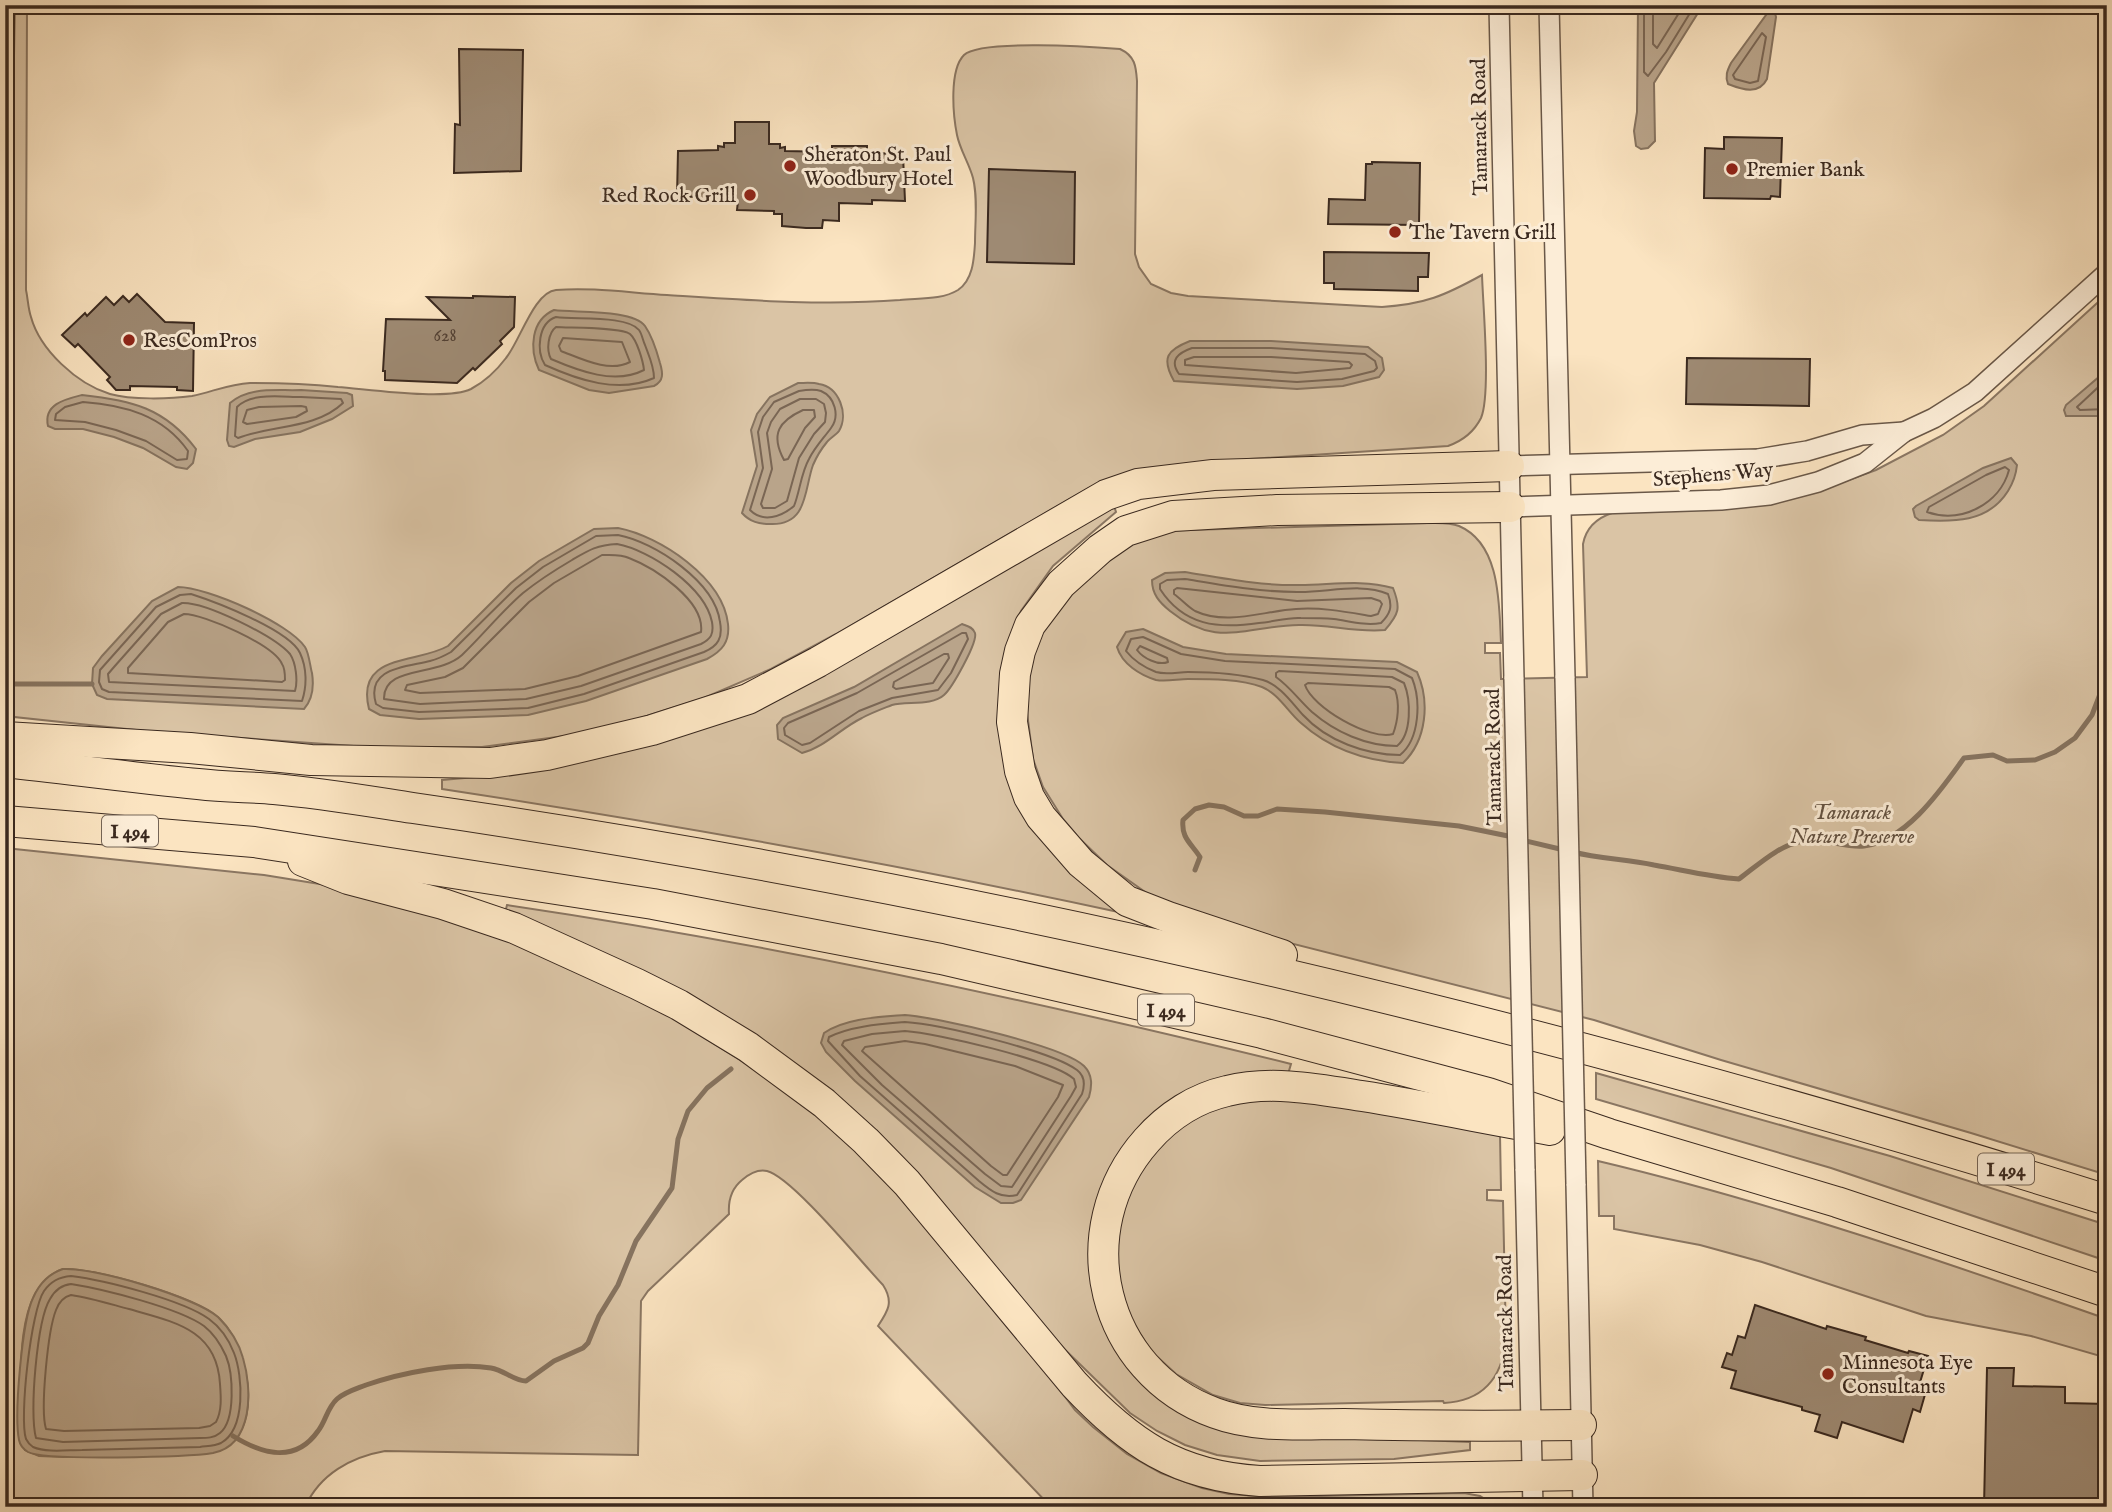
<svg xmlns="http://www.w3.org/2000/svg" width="2112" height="1512" font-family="'IM FELL English',serif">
<rect width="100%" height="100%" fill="#fbe4c1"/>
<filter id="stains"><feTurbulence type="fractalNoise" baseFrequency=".00286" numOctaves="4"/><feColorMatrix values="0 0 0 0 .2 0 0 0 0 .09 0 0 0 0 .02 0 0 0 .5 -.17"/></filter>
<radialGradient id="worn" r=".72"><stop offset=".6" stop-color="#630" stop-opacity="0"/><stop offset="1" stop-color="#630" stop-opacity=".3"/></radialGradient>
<g fill="#dac4a5" stroke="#8a7662" stroke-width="2" fill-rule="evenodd">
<path d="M15,5H27L26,290C28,299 28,308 31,317C40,350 77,384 110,394C131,400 170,399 192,396C212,392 229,384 250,383C279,383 309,384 338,387C367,389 447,401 471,389C484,382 497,370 506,358C520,341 534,292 556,290C592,287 631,293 667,295C744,300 823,306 900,300C918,298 942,300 958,290C973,280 974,259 975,243C975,222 978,198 973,178C969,163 960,150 957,135C953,115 949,70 964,55C980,39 1094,47 1120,49C1135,56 1136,66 1137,81L1135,254L1139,267L1151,284L1171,293L1188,296L1382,307C1425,304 1444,296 1482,275C1483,306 1491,394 1481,418C1474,432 1462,441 1448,446L1249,459L1089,488L836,634L771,669L704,698L634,720L572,735L482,747H368L155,732L5,716V511Z"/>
<path d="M2107,294V1175L1971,1133L1721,1060L1594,1020L1250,933L1148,894L1107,865L1078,837L1063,819L1043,787L1033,759L1026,705L1030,669L1040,634L1089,566L1158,531L1427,523C1438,523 1449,522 1459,526C1501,544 1499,605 1501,643H1485V653H1500L1501,679L1587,677L1583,544C1586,528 1597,518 1612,513L1829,487L1876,470L1943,435L1984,406Z"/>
<path d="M1113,503L1116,512L1053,566L1021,611L1013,631L1004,749L1123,913C897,864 670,824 442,789V780L476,777L624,748Z"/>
<path d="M5,848L264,875L332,886L446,914L638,997L757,1066L859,1150L1017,1332L1075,1410L1093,1427L1127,1454L1161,1473L1202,1488L1229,1494L1273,1497L1464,1493L1480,1496L1497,1507H1051L878,1326C888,1311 894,1302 883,1285C862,1263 792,1177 767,1171C758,1169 749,1174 742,1180C731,1189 728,1200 729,1214L648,1291L641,1301L638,1455L385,1451C351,1457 320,1474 305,1507H5ZM63,1269C93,1267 198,1297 220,1319C251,1349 268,1444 209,1453L63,1457L39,1456L25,1450C23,1404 6,1288 63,1269Z"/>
<path d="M507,905C771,944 1032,1000 1291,1064L1288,1074L1204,1087L1093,1225L1160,1397L1420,1440L1470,1442V1450L1394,1459L1260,1461L1217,1455L1185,1445L1157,1431L1130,1413L1054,1339L881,1148L505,913Z"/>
<path d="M1596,1073L1890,1156L2107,1225V1261L1831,1168L1596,1099Z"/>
<path d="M1288,1096L1500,1135L1501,1190H1487V1200L1503,1201L1506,1340C1502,1378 1483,1401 1444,1403L1443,1401L1265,1405L1240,1403L1213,1395L1176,1374L1151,1351L1125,1310L1114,1248L1130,1181L1176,1128L1223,1104Z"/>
<path d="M1598,1161C1771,1202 1939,1260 2107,1319V1358L2031,1336L1926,1316L1762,1262L1700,1245L1614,1229V1216H1599Z"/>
</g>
<g fill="#b9a48a" stroke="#86735f" stroke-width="2">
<path d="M1638,5H1703L1654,83L1655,141L1648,148L1641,149L1636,146L1634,131L1637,112Z"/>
<path d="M1769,11L1775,13L1776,17L1767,79C1759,95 1743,90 1728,84C1725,76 1727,71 1731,63Z"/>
<path d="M554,310C576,313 633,309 645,326C652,336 657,352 660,363C663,373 664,381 654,386L609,393L589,390L539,370C529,349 531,320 554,310Z"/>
<path d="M1190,341H1271L1368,347L1382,358L1384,370L1379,377L1343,386L1297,389L1174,381C1161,358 1167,350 1190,341Z"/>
<path d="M2107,370V416H2066L2064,410L2066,405Z"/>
<path d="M798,383C805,383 813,382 819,384C839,387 849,414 839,431C836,435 830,438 827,442C822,448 816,458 813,465C804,490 808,525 771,524C759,524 750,522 742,513L757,466L751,430L757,414L770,397Z"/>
<path d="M301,390L347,393L352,395L353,406L332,419L300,432L255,439L234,447L229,446L227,440L230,403C250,386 277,391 301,390Z"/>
<path d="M82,395C131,400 165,408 196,449L193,463L187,469L176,467L143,448L114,437L83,429H55L48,426C43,404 66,399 82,395Z"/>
<path d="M2011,458L2017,465C2016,475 2013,483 2008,491C1988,523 1953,522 1919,520L1915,517L1913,509L1916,506L1983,468Z"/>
<path d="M618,528C660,536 723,578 728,624C730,642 722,651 707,659L586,701L528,715L419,719L380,715L369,709C355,653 417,664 448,646L511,583L539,561L594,529Z"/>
<path d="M1185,572C1222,578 1262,586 1300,585C1331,585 1362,579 1393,588C1401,608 1399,614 1385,630C1356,633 1328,624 1299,625C1246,626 1217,649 1170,611C1159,602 1152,594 1152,580L1165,573Z"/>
<path d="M178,587C207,587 289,623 305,647C309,653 310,666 312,673C314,686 312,700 304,709L107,699L97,695L92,684L93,668L102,656L152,601Z"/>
<path d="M962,624C967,626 973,627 975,633C978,642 952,688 944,695C932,706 907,701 892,705C882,709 871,713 862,718C841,728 825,747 802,753L778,739L777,725L783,718L854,687Z"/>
<path d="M1143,629L1183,647L1226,654L1397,662L1417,672C1430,701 1427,740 1403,763C1366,761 1330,749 1301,723C1288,712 1279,694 1262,687C1241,679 1210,679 1188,679C1178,679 1166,682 1156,680C1140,675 1122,664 1117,647L1126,632Z"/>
<path d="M905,1015C936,1017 1064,1046 1084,1066C1093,1075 1092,1086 1089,1097L1021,1200L1013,1203H1001L975,1187L855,1081L826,1052L821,1043L824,1033C845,1018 880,1017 905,1015Z"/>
<path d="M63,1269C93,1267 195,1297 218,1317C229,1328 239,1343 243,1358C252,1388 254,1445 213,1453C189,1457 44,1461 28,1452C23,1449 20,1445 19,1440C14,1414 22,1321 33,1298C39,1284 48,1274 63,1269Z"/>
</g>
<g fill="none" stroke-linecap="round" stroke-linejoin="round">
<g stroke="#7a6654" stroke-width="2">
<path d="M1644,5V72L1648,76L1666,52L1695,5"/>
<path d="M1653,5V44L1657,48L1684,5"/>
<path d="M1762,33L1766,37L1758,81L1750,83L1735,79L1733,75Z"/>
<path d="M556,317C575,320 627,315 639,330C642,334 643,341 645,345C649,356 654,366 654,378C619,394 578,380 545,365C536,351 538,323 556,317Z"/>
<path d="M556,327C570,328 621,327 630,334C637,340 643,361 644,370C615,385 579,371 551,359C546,350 548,333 556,327Z"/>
<path d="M563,338L622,342L630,362C609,373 582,359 561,351L559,346Z"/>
<path d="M1192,348H1271L1365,354L1375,361L1377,368L1374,371L1342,379L1297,382L1179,374C1169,360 1178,353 1192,348Z"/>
<path d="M1194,357H1271L1349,362L1352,365L1350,368L1296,373L1185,365V360Z"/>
<path d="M2107,379L2077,407L2080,410L2107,409"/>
<path d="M799,391C805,390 815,389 821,391C835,397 840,416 831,428C823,439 815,447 809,459C801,473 800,491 794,506C781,517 763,523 750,510L763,468L758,432L763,417L774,402Z"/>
<path d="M301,397L341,399L343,403C316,429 272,425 238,438L235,436L237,407C251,392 282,397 301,397Z"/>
<path d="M800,399H816L824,404L826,413L825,422L814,434L799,458L787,501L775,508H763L761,504L772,469L767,433L771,422L780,409Z"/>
<path d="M83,402C124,405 163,415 188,451L187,459L177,460L146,441L116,430L85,422L55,420L56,414L65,407Z"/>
<path d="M301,406L306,407L307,411L296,417L247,424L243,422L247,410L259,407Z"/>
<path d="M803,410H814L815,417L805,428L788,459L784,460C770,434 779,421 803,410Z"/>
<path d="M2005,467L2009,470C2000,504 1961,524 1927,512L1929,507L1986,475Z"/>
<path d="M618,535C655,542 715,582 720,622C723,638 718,646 704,652L584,694L528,708L419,712L383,708L376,704C365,667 407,667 430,661C438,659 444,656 451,652L516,588L543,567L596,536Z"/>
<path d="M617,544C650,550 705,587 712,622C714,634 711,639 701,644L581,686L526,699L420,704L384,699C383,665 438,677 462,655C483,635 501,612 523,593C538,581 555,570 572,560C589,550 597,545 617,544Z"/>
<path d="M602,555C611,555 621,554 629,558C655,568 705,601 701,632L578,676L525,689L420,693L405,690L407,685L445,677L463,668L529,602L554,583Z"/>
<path d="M1185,579C1222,585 1260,592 1297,592C1326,593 1361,582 1388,594C1393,607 1390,614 1381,623C1365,626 1349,621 1334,619C1323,618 1312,618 1301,618C1287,617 1273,622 1259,623C1218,629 1184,626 1160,589V584L1167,580Z"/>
<path d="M1177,588L1297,601L1371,598L1380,601L1382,604L1378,614L1371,616C1347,612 1321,607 1296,609C1263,611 1227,626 1195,611C1188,607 1181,599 1174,594V590Z"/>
<path d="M191,594C216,602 289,630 300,653C307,668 307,686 302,701L109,692L102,689L99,682L100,670L156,607L180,595Z"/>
<path d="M182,603C206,602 274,636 290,654C296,663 298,681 295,691L109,682L108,674L114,667L161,614Z"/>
<path d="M184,614C204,614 274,645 282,664C285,668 285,675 285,680L282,682L128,673V668L168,622Z"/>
<path d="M962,633H966L968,639L951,673L938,690L892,698L859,711L810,743L802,745L785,735L784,728L788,723L857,693Z"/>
<path d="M1143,637L1181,654L1225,661L1395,669L1412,678C1421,700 1420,739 1400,755C1366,755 1327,741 1303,715C1292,703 1280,685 1263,680C1240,674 1212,672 1188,672C1178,672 1166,675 1156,672C1143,667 1134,661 1126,651L1131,639Z"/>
<path d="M1140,646L1167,658L1168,662C1158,666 1143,658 1137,650Z"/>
<path d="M944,654H948L949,658L933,683L896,689L893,687L894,682Z"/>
<path d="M1279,671L1392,677L1404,683C1411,700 1412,734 1397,746C1366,746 1335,732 1312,712C1299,700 1290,687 1276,677V673Z"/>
<path d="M1308,683L1389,687L1395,690C1400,703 1398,721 1393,734C1370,741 1312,707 1305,685Z"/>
<path d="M905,1022C939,1024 1052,1051 1077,1070C1085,1076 1085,1085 1082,1094L1017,1195C1001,1199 991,1191 979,1181L860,1076L828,1041L829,1037C851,1026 881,1024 905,1022Z"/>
<path d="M905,1031C936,1033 1053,1060 1074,1079L1076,1087L1071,1096L1012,1187L1001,1186L985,1174L882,1085L842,1045L844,1041L872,1034Z"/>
<path d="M905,1041L925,1044L1015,1066L1063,1085L1058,1097L1007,1175H1003L991,1166L862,1051L865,1047Z"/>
<path d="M71,1276C104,1280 183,1300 209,1319C220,1327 229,1340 234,1353C243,1376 246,1429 221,1443C215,1446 207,1446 200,1447C161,1448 121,1449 82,1450C67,1450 47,1453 33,1447C30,1445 28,1443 26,1439C19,1418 31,1310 44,1291C51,1281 59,1277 71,1276Z"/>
<path d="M71,1284C103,1289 179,1308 204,1326C213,1333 221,1345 226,1356C233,1373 236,1420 220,1433C214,1438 207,1438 200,1438L63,1442L36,1438C29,1414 37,1320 50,1299C55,1290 61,1285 71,1284Z"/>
<path d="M71,1295C91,1298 110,1304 129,1309C174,1322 217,1329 220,1384C221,1397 222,1411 216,1422L210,1426L199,1428L64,1431L46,1429C40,1409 48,1330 56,1310C59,1302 63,1297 71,1295Z"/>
</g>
<g stroke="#86735f" stroke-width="5">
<path d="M5,684H92"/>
<path d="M1522,840L1564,850"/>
<path d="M1573,852C1600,859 1627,859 1654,865C1683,870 1710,877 1739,879C1758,865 1780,844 1804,841C1824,838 1845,848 1864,846C1906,841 1941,790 1964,758L1993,755L2007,761L2035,760L2055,752L2075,738L2092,715L2107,676"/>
<path d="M1195,870L1200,857C1191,843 1181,838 1183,820L1195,809L1209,805L1224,807L1244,816H1258L1277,809L1325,812L1459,826L1513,837"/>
<path d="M233,1436C262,1454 295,1464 318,1431C326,1421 327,1408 337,1399C345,1392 356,1389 366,1385C401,1373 454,1362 491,1368C504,1370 514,1381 526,1381L554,1361L583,1348L588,1343L599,1316L618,1285L636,1241L672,1188L678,1139L688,1111L707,1088L731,1069"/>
</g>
</g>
<g fill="#9e8a73" stroke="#3a291f" stroke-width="2">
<path d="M459,49L523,50L521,171L454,173L455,124L460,125Z"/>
<path d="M735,122H769V144H780V148L785,147V151L832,152V146H867V152L903,155L905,201L872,200V204L839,203V221L823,220L822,228H806L782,226V214H774V211L737,210L738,201H696V197L677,196L678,151L718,150V146L724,147V143H735Z"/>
<path d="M1724,137L1782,138L1780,197L1771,196L1770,199L1704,198L1705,148L1724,149Z"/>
<path d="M1372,162L1420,163L1419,225L1328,224L1329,199L1365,200L1366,164H1372Z"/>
<path d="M989,169L1075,172L1074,264L987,262Z"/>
<path d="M1324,252L1429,253L1428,277H1418V291L1334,289V283H1324Z"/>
<path d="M137,294L165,322L194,323L193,391L177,390V387L130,386V390H116L107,380L110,377L78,344L75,347L62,335L85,313L87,316L106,297L114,305L123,296L129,302Z"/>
<path d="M473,296L515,297L514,327L500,341L502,344L475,370L473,368L457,383L385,380V371H383L386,319L450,320L427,297L473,298Z"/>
<path d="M1687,358L1810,359L1809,406L1686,404Z"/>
<path d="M1755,1305L1826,1329L1827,1326L1866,1337L1865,1340L1908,1353L1909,1351L1928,1356L1918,1389L1926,1391L1920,1412L1913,1409L1903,1442L1842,1422L1837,1438L1815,1431L1820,1415L1802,1410V1407L1731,1388L1736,1371L1722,1367L1727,1353L1732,1355L1738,1336L1745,1338Z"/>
<path d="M1987,1368H2014L2013,1386L2065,1387V1403L2107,1404V1507H1984Z"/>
</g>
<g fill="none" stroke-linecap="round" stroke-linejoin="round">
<g stroke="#6a5848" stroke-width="22">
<g id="minor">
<path d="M1499,5L1514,679"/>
<path d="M1549,5L1565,678"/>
<path d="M1509,466L1758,459L1807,451L1862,435L1904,432"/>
<path d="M1510,507L1721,500L1769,495L1818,482L1865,463L1904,432L1934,418L1975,392L2107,273"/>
<path d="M1525,1169L1533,1507"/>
<path d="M1576,1184L1583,1507"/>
</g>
</g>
<g stroke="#3a291f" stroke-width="32">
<g id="highway">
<path d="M5,737L190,748L311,760L490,763L547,755L652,730L748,699L818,662L1106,495L1138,484L1213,475L1509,466"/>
<path d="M5,762C70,769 134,778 198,784C224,787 249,787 274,789C320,793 367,801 413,808C988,891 1553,1026 2107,1200"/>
<path d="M5,821L254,842L653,904L941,959L1262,1033L1488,1093L1609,1134L1837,1202L2107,1292"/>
<path d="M303,861L348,879L443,904L514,928L637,984L679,1005L748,1047L824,1103L866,1141L907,1183L1074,1384C1129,1443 1177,1476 1260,1481L1582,1475"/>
<path d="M1282,955L1168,917L1127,901L1081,863L1041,817L1029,797L1020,771L1012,722L1015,674L1020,651L1030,625L1061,584L1100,549L1126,531L1173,516L1277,510L1510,507"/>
<path d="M1550,1130C1487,1119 1425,1106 1362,1096C1318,1089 1271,1080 1227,1091C1196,1098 1168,1116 1147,1140C1067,1230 1101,1372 1215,1413C1255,1428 1301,1424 1344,1424C1423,1426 1502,1426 1581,1425"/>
</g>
</g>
<use href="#minor" stroke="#fcedd7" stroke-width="19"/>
<use href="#highway" stroke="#fbe4c1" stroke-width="30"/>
<g stroke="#6a5848" stroke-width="22" stroke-linecap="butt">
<g id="minor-bridge">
<path d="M1565,678L1576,1184"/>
<path d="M1514,679L1525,1169"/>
</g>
</g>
<use href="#minor-bridge" stroke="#fcedd7" stroke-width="19"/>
</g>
<g fill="#8f2418" stroke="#fcedd7" stroke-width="2.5">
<circle cx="790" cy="166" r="7"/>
<circle cx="1732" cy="169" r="7"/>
<circle cx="750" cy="195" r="7"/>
<circle cx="1395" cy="232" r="7"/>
<circle cx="129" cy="340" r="7"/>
<circle cx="1828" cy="1374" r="7"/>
</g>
<g text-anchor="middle" stroke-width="6" stroke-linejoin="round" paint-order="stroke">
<g font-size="18" fill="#534134">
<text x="445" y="341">628</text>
</g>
<g fill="#fcedd7" stroke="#746456" stroke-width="2">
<rect x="102" y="815.5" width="56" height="31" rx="5"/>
<rect x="1138" y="994.5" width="56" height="31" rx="5"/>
<rect x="1978" y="1153.5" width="56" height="31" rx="5"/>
</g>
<g font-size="19" font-weight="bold" fill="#3a291f">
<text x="130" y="838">I 494</text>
<text x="1166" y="1017">I 494</text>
<text x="2006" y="1176">I 494</text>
</g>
<g font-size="21" fill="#3a291f" stroke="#fcedd7">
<text transform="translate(1479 127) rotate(-91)" y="7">Tamarack Road</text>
<text transform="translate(1713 474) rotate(-5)" y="7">Stephens Way</text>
<text transform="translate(1493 757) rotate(-91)" y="7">Tamarack Road</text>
<text transform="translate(1505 1323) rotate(-91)" y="7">Tamarack Road</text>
</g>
<g font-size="21" fill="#3a291f" stroke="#fcedd7" text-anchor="start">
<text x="804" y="161">Sheraton St. Paul<tspan x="804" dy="24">Woodbury Hotel</tspan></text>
<text x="1746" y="176">Premier Bank</text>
<text x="736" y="202" text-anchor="end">Red Rock Grill</text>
<text x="1409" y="239">The Tavern Grill</text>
<text x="143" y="347">ResComPros</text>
<text x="1842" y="1369">Minnesota Eye<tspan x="1842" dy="24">Consultants</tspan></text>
</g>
<g font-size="21" font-style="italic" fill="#625040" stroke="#fcedd7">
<text x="1852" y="819">Tamarack<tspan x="1852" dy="24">Nature Preserve</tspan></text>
</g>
</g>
<rect width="2112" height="1512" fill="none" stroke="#fbe4c1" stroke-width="28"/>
<rect x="7" y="7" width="2098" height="1498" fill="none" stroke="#3a291f" stroke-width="3.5"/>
<rect x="14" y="14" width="2084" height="1484" fill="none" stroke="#3a291f" stroke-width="2"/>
<rect width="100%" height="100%" filter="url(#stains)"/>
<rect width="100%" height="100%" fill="url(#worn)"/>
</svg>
